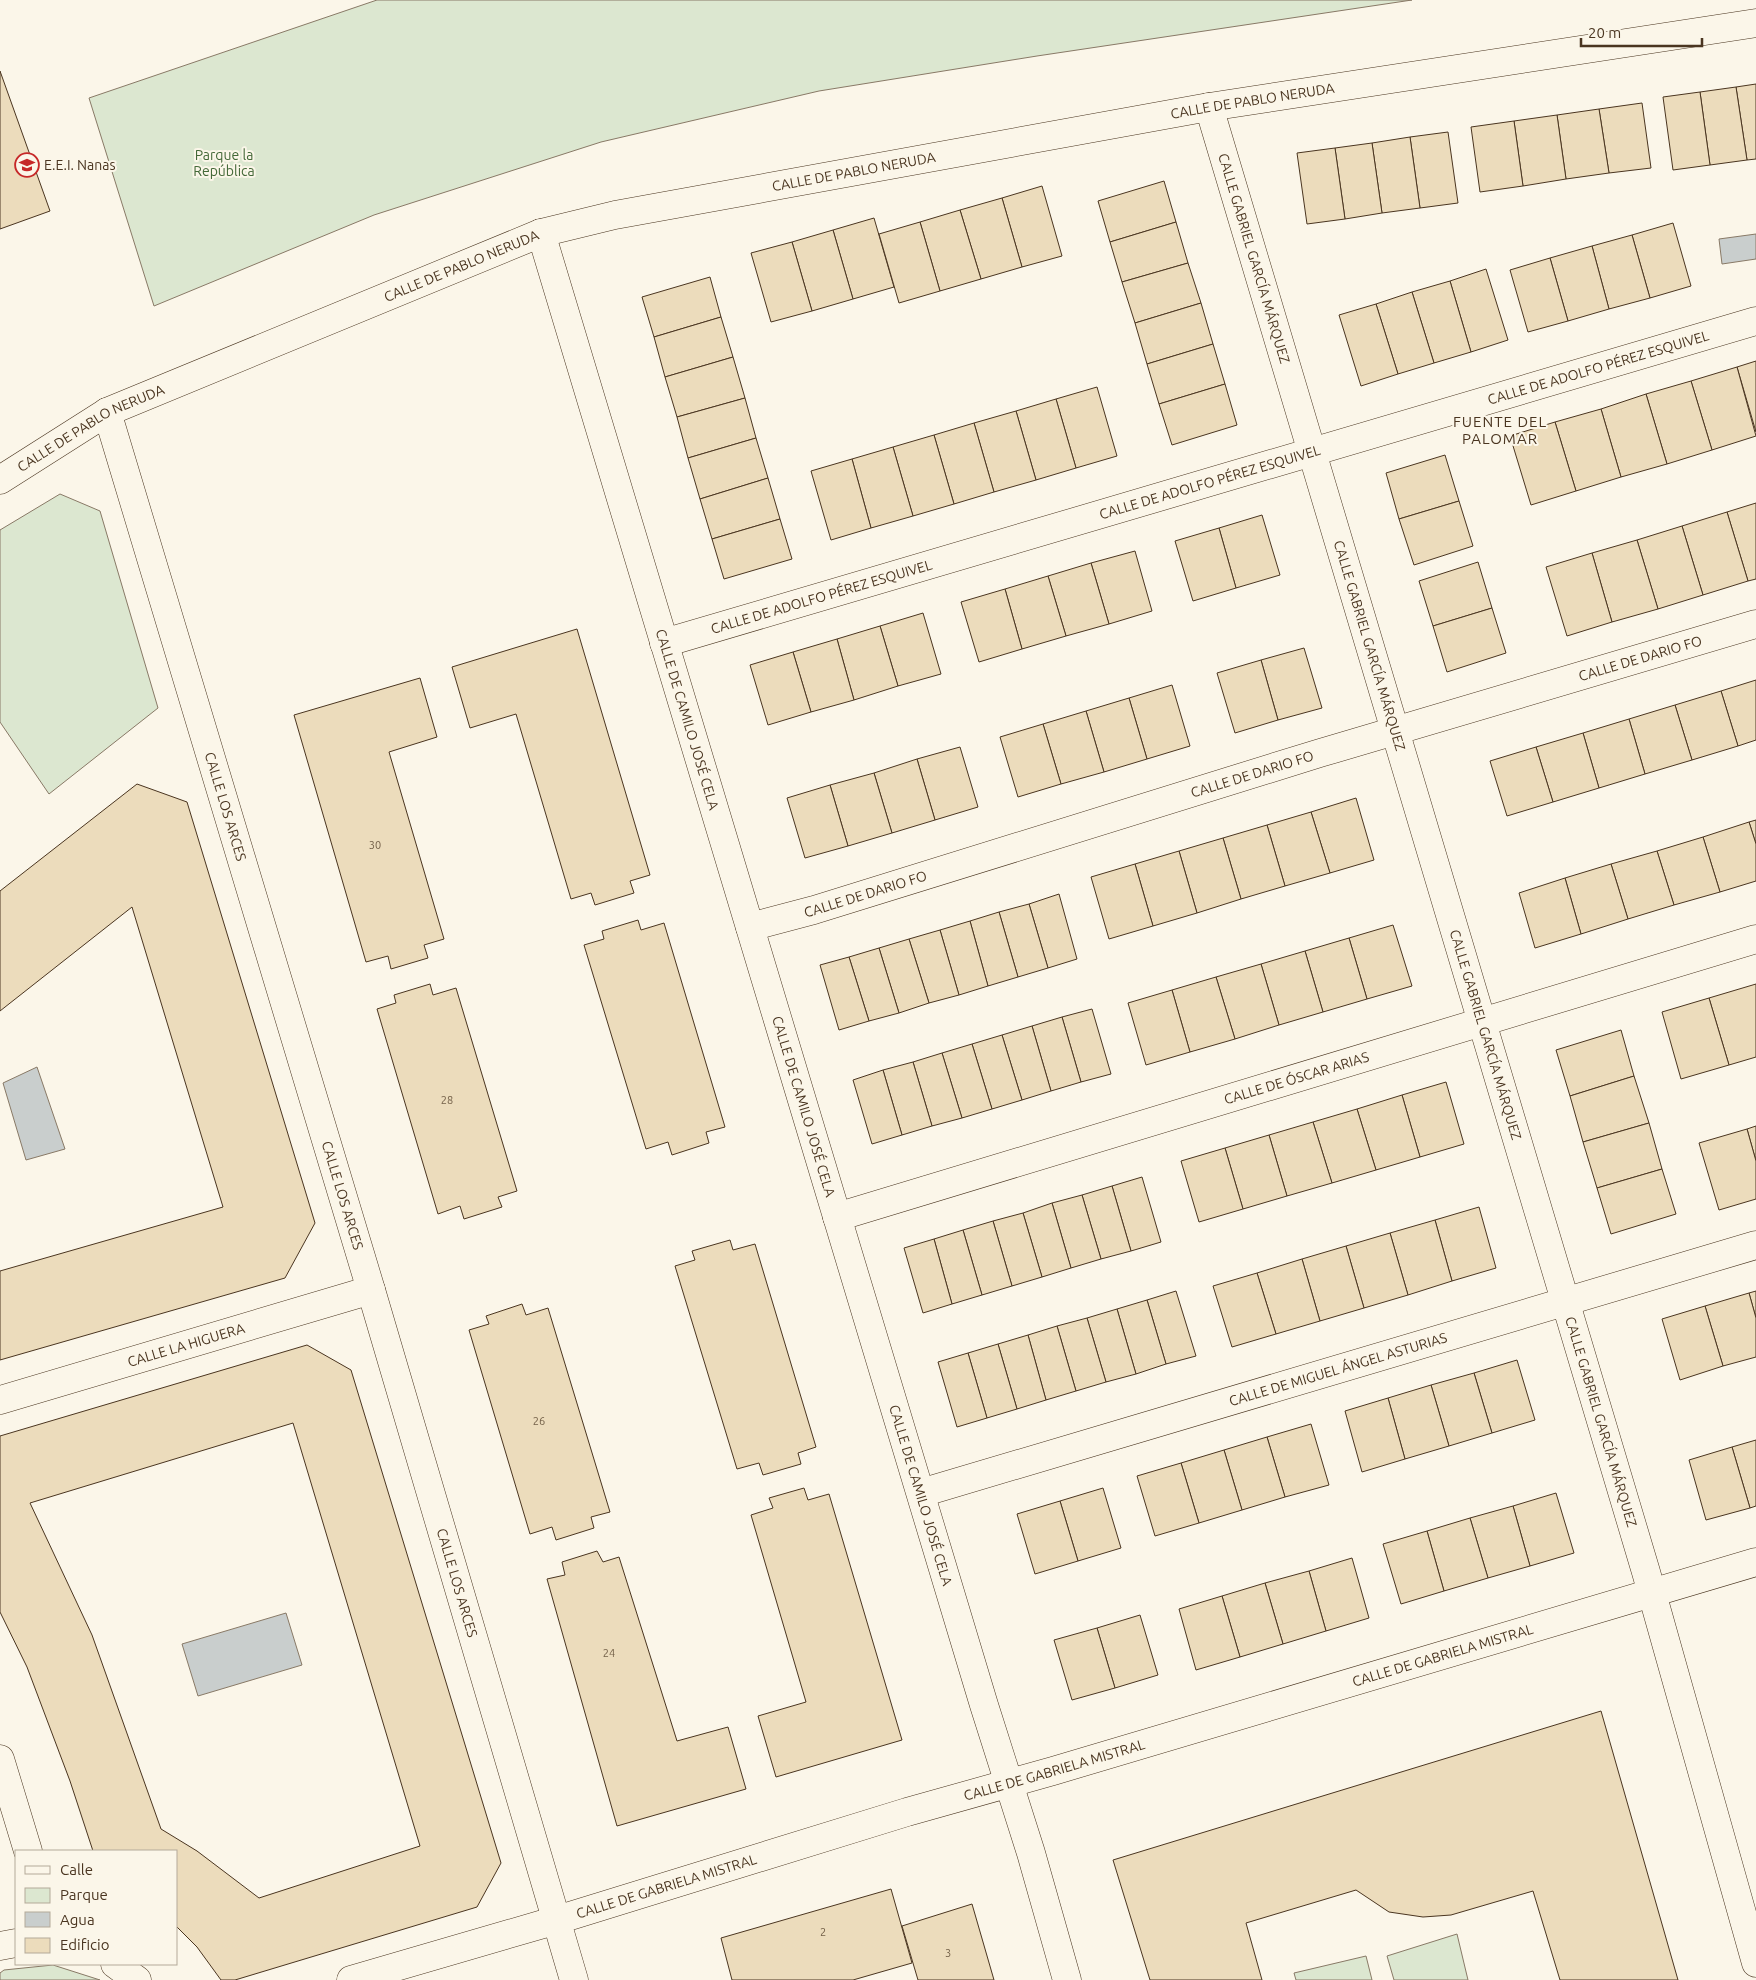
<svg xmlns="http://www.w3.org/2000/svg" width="1756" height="1980" font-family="Ubuntu,sans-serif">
<rect width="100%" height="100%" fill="#fbf6e9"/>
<g fill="#dce7d0" stroke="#887966">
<path d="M377,0H1412L1037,56L819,91L601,142L374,215L154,306L89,98Z"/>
<path d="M60,494L100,511L158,708L49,794L0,722V530Z"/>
<path d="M1457,1934L1468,1980H1394L1387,1956Z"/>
<path d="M1366,1956L1372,1980H1296L1294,1973Z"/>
<path d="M53,1965L100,1980H0V1973L4,1970Z"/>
</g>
<g fill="#c9cecd" stroke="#887966">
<path d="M1756,234V259L1722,264L1719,239Z"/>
<path d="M37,1067L65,1149L26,1160L3,1083Z"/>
<path d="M286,1613L302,1665L198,1696L182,1644Z"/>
</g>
<g fill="#ecdcbc" stroke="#4a3520" fill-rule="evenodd">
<path d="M0,71L50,211L0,229Z"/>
<path d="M1756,84V159L1747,160L1736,87Z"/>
<path d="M1736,87L1747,160L1710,165L1700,92Z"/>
<path d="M1700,92L1710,165L1673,170L1663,97Z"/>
<path d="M1642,103L1651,168L1609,173L1599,109Z"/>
<path d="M1599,109L1609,173L1566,179L1557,115Z"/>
<path d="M1557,115L1566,179L1523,186L1514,121Z"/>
<path d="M1514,121L1523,186L1480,192L1471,127Z"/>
<path d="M1448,132L1458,203L1420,208L1410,137Z"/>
<path d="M1410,137L1420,208L1382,213L1372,143Z"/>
<path d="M1372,143L1382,213L1345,219L1335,148Z"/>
<path d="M1335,148L1345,219L1307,224L1297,153Z"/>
<path d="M1164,181L1176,222L1110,242L1098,201Z"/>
<path d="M1042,186L1062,256L1022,267L1002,198Z"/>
<path d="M1002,198L1022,267L981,279L960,210Z"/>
<path d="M960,210L981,279L940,291L920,222Z"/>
<path d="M874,218L894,287L853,299L833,230Z"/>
<path d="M920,222L940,291L899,303L879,234Z"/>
<path d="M1176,222L1188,263L1122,282L1110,242Z"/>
<path d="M1673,223L1691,286L1650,298L1632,235Z"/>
<path d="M833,230L853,299L812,311L792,242Z"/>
<path d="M1632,235L1650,298L1609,309L1592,246Z"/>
<path d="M792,242L812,311L771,322L751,253Z"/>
<path d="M1592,246L1609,309L1568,321L1550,258Z"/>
<path d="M1550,258L1568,321L1528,332L1510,270Z"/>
<path d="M1188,263L1201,303L1135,323L1122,282Z"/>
<path d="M1486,269L1508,340L1471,352L1450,281Z"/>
<path d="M710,277L721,317L654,337L642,297Z"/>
<path d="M1450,281L1471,352L1434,363L1412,292Z"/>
<path d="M1412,292L1434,363L1398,374L1376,304Z"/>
<path d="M1201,303L1213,344L1147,364L1135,323Z"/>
<path d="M1376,304L1398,374L1361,386L1339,315Z"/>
<path d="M721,317L733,357L665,377L654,337Z"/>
<path d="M1213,344L1225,384L1159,404L1147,364Z"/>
<path d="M733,357L745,398L677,417L665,377Z"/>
<path d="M1756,361V432L1737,367Z"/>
<path d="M1737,367L1756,436L1712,450L1691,381Z"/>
<path d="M1691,381L1712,450L1667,464L1646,394Z"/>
<path d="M1225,384L1237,425L1172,445L1159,404Z"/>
<path d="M1097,387L1117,456L1076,468L1056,399Z"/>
<path d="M1646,394L1667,464L1621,477L1601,409Z"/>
<path d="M745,398L756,438L688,458L677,417Z"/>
<path d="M1056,399L1076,468L1036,480L1016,411Z"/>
<path d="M1601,409L1621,477L1576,491L1555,422Z"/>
<path d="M1016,411L1036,480L994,492L974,423Z"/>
<path d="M1555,422L1576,491L1531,505L1510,436Z"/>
<path d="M974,423L994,492L954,504L934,435Z"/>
<path d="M934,435L954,504L913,516L893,447Z"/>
<path d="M756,438L768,478L700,499L688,458Z"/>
<path d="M893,447L913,516L871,528L852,459Z"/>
<path d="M1445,455L1459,501L1399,519L1386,473Z"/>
<path d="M852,459L871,528L831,540L811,471Z"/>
<path d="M768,478L780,519L712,539L700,499Z"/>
<path d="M1459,501L1473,546L1414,565L1399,519Z"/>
<path d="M1756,503V579L1748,581L1727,512Z"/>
<path d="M1727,512L1748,581L1703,595L1682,526Z"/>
<path d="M1262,515L1280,575L1236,588L1219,528Z"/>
<path d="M780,519L792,559L724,579L712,539Z"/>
<path d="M1682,526L1703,595L1658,609L1637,540Z"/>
<path d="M1219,528L1236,588L1193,601L1175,541Z"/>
<path d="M1637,540L1658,609L1612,622L1592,553Z"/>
<path d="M1135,551L1152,611L1109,624L1091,563Z"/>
<path d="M1592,553L1612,622L1567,636L1546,567Z"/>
<path d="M1478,562L1492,608L1433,626L1419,581Z"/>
<path d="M1091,563L1109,624L1066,636L1048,576Z"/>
<path d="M1048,576L1066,636L1022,649L1005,589Z"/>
<path d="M1005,589L1022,649L979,662L961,602Z"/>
<path d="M1492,608L1506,653L1447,672L1433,626Z"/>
<path d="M923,613L941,674L898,686L880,626Z"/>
<path d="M880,626L898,686L854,700L837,639Z"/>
<path d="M577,629L650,875L630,881L634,893L595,905L591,893L571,899L516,714L470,728L452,667Z"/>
<path d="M837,639L854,700L811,712L793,652Z"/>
<path d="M1304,648L1322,708L1278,720L1261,660Z"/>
<path d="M793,652L811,712L768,725L750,665Z"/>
<path d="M1261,660L1278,720L1235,733L1217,673Z"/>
<path d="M420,678L437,737L389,752L444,939L424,945L428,958L391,969L388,956L366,962L294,715Z"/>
<path d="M1756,680V740L1738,746L1721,691Z"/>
<path d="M1172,685L1190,746L1147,759L1129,698Z"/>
<path d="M1721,691L1738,746L1692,760L1675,705Z"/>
<path d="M1129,698L1147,759L1104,772L1086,711Z"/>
<path d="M1675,705L1692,760L1645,774L1629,719Z"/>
<path d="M1086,711L1104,772L1061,784L1043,724Z"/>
<path d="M1629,719L1645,774L1599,788L1583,733Z"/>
<path d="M1043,724L1061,784L1018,797L1000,737Z"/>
<path d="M1583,733L1599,788L1553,802L1536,747Z"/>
<path d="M960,747L978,807L935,820L917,759Z"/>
<path d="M1536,747L1553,802L1507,816L1490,761Z"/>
<path d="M917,759L935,820L892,833L874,773Z"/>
<path d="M874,773L892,833L848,846L830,785Z"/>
<path d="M137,784L187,802L315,1223L285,1278L0,1360V1271L223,1207L132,907L0,1011V891Z"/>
<path d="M830,785L848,846L805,858L787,798Z"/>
<path d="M1356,798L1374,860L1330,873L1311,812Z"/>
<path d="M1311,812L1330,873L1285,886L1267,825Z"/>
<path d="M1756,820V844L1749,822Z"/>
<path d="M1749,822L1756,844V881L1720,892L1703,837Z"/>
<path d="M1267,825L1285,886L1241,899L1223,838Z"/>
<path d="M1703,837L1720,892L1674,905L1657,851Z"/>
<path d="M1223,838L1241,899L1197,913L1179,851Z"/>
<path d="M1179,851L1197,913L1153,926L1135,864Z"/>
<path d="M1657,851L1674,905L1628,919L1611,864Z"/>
<path d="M1135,864L1153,926L1109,939L1091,877Z"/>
<path d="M1611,864L1628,919L1581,934L1565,878Z"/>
<path d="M1565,878L1581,934L1535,948L1519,893Z"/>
<path d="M1059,894L1077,959L1048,968L1029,904Z"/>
<path d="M1029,904L1048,968L1018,977L999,912Z"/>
<path d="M999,912L1018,977L988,986L970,921Z"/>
<path d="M638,920L641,930L664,923L725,1127L706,1132L709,1143L672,1155L668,1142L646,1149L584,945L604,939L602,931Z"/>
<path d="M970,921L988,986L959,995L940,930Z"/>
<path d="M1393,925L1412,986L1367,999L1349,938Z"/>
<path d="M940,930L959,995L929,1003L909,939Z"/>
<path d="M1349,938L1367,999L1323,1012L1305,951Z"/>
<path d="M909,939L929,1003L899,1013L879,948Z"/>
<path d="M879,948L899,1013L869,1021L849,957Z"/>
<path d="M1305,951L1323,1012L1279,1025L1261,964Z"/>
<path d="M849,957L869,1021L839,1030L820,965Z"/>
<path d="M1261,964L1279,1025L1235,1039L1216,977Z"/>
<path d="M1216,977L1235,1039L1190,1052L1172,990Z"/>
<path d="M430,984L433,995L456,988L517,1191L498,1197L502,1207L464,1219L460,1206L438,1214L377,1009L396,1003L394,995Z"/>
<path d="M1756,984V1057L1729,1065L1709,998Z"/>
<path d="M1172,990L1190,1052L1146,1065L1128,1003Z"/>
<path d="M1709,998L1729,1065L1681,1079L1662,1012Z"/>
<path d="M1092,1009L1111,1074L1081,1082L1062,1017Z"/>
<path d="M1062,1017L1081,1082L1051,1091L1032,1026Z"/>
<path d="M1032,1026L1051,1091L1022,1100L1002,1035Z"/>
<path d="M1621,1030L1634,1076L1570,1096L1556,1050Z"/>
<path d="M1002,1035L1022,1100L992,1109L972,1044Z"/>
<path d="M972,1044L992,1109L962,1118L942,1053Z"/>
<path d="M942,1053L962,1118L932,1126L913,1062Z"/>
<path d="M913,1062L932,1126L902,1135L883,1070Z"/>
<path d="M883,1070L902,1135L872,1144L853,1080Z"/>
<path d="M1634,1076L1649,1123L1583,1142L1570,1096Z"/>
<path d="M1446,1082L1464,1144L1420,1157L1402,1095Z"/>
<path d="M1402,1095L1420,1157L1376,1170L1357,1109Z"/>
<path d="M1357,1109L1376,1170L1332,1183L1313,1122Z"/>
<path d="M1313,1122L1332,1183L1287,1196L1269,1135Z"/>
<path d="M1649,1123L1662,1169L1597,1188L1583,1142Z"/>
<path d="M1756,1126V1161L1747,1129Z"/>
<path d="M1747,1129L1756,1161V1199L1719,1210L1699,1143Z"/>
<path d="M1269,1135L1287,1196L1243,1209L1225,1148Z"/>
<path d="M1225,1148L1243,1209L1199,1222L1181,1161Z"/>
<path d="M1662,1169L1676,1214L1611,1234L1597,1188Z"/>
<path d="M1142,1177L1161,1242L1131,1251L1112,1186Z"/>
<path d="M1112,1186L1131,1251L1101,1259L1082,1195Z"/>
<path d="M1082,1195L1101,1259L1071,1268L1052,1203Z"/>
<path d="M1052,1203L1071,1268L1042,1277L1023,1213Z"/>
<path d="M1479,1207L1496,1268L1452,1281L1435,1220Z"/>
<path d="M1023,1213L1042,1277L1012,1286L993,1221Z"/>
<path d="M1435,1220L1452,1281L1408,1295L1390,1233Z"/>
<path d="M993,1221L1012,1286L982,1295L963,1230Z"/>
<path d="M963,1230L982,1295L952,1304L934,1239Z"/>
<path d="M1390,1233L1408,1295L1364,1308L1346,1246Z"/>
<path d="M934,1239L952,1304L923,1313L904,1248Z"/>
<path d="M730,1240L733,1250L755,1244L816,1447L798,1453L801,1464L763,1475L759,1463L737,1469L675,1266L695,1260L692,1251Z"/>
<path d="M1346,1246L1364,1308L1320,1321L1302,1259Z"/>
<path d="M1302,1259L1320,1321L1276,1334L1257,1273Z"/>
<path d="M1257,1273L1276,1334L1232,1347L1213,1286Z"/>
<path d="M1176,1291L1196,1356L1166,1364L1147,1300Z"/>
<path d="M1756,1291V1318L1749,1293Z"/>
<path d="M1749,1293L1756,1318V1357L1723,1366L1705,1306Z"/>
<path d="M1147,1300L1166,1364L1136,1374L1117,1309Z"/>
<path d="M522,1304L526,1315L548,1308L610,1512L591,1517L594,1528L556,1540L552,1527L530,1534L469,1330L489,1324L486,1316Z"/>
<path d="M1705,1306L1723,1366L1680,1380L1662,1319Z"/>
<path d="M1117,1309L1136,1374L1106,1382L1087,1318Z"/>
<path d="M1087,1318L1106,1382L1076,1391L1057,1326Z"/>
<path d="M1057,1326L1076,1391L1046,1400L1028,1335Z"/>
<path d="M1028,1335L1046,1400L1017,1409L998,1344Z"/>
<path d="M998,1344L1017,1409L987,1418L968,1353Z"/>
<path d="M307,1345L351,1370L501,1863L477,1907L235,1980H221L197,1947L176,1926V1851H93L70,1781L27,1667L0,1612V1436ZM293,1423L420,1846L259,1898L197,1851L161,1829L92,1635L30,1503Z"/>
<path d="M968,1353L987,1418L957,1427L938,1362Z"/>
<path d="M1517,1360L1535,1420L1492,1433L1474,1373Z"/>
<path d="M1474,1373L1492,1433L1449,1446L1431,1385Z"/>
<path d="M1431,1385L1449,1446L1405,1459L1388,1398Z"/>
<path d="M1388,1398L1405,1459L1362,1472L1345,1411Z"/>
<path d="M1311,1424L1329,1485L1285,1497L1267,1437Z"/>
<path d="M1267,1437L1285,1497L1242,1510L1224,1450Z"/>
<path d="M1756,1440V1506L1750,1508L1732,1447Z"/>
<path d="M1732,1447L1750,1508L1706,1520L1689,1460Z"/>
<path d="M1224,1450L1242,1510L1199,1523L1181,1463Z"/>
<path d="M1181,1463L1199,1523L1155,1536L1137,1476Z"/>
<path d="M804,1488L808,1500L829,1494L902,1740L776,1777L758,1716L806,1702L751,1515L773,1508L769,1498Z"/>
<path d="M1103,1488L1121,1548L1078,1561L1060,1501Z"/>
<path d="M1556,1493L1574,1553L1530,1566L1513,1506Z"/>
<path d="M1060,1501L1078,1561L1035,1574L1017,1514Z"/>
<path d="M1513,1506L1530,1566L1488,1578L1470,1518Z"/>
<path d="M1470,1518L1488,1578L1444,1591L1427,1531Z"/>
<path d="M1427,1531L1444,1591L1401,1604L1383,1544Z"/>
<path d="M597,1551L603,1562L619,1557L677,1741L728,1727L746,1789L617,1826L547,1579L565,1575L562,1562Z"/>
<path d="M1352,1558L1369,1618L1326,1631L1309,1571Z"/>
<path d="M1309,1571L1326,1631L1283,1644L1265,1583Z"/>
<path d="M1265,1583L1283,1644L1240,1657L1222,1596Z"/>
<path d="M1222,1596L1240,1657L1196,1670L1179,1609Z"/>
<path d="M1140,1615L1158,1675L1115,1688L1097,1628Z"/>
<path d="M1097,1628L1115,1688L1072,1700L1054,1640Z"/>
<path d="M1601,1711L1678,1980H1560L1533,1891L1451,1915L1423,1917L1389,1912L1356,1890L1246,1923L1262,1980H1150L1113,1860Z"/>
<path d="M891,1889L912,1963L853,1980H732L721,1938Z"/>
<path d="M972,1904L994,1980H918L902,1926Z"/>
</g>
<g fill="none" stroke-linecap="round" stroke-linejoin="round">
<g stroke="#4a3520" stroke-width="29">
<g id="minor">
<path id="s1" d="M1209,107L1646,1572L1756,1963"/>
<path id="s2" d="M541,233L984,1705L1031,1853L1067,1980"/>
<path id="s3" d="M107,412L371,1290L574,1980"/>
<path id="s4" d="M0,480L107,412L541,233L615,215L1209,107L1756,23"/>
<path id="s5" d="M664,643L1756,321"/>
<path id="s6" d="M750,927L814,910L1320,753L1756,624"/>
<path id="s7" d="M837,1217L1756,939"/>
<path id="s8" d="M0,1400L371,1290"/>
<path id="s9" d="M921,1493L1756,1245"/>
<path id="s10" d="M351,1980L557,1920L907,1812L1053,1771L1756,1562"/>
</g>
</g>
<g stroke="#4a3520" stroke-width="29">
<g id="tertiary">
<path d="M0,1759L28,1851"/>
<path d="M0,1946L16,1943"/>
<path d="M115,1964L137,1980"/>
</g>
</g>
<use href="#minor" stroke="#fbf6e9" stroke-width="28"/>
<use href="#tertiary" stroke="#fbf6e9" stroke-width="28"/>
</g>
<defs>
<g id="school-ring" transform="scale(1.25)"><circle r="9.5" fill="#fbf6e9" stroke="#c62828" stroke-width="1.5"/><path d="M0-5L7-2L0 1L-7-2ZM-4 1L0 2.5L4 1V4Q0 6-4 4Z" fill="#c62828"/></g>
</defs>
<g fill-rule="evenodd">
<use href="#school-ring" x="27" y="165"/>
</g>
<g text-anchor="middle" stroke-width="4" stroke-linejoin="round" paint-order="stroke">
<g font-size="11" fill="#725f47">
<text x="375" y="849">30</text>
<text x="447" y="1104">28</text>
<text x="539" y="1425">26</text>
<text x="609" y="1657">24</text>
<text x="823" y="1936">2</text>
<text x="948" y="1957">3</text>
</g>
<g font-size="14" fill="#4a3520" stroke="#fbf6e9">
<text dy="5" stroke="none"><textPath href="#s4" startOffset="1320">CALLE DE PABLO NERUDA</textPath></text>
<text dy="5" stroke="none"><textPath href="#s4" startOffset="915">CALLE DE PABLO NERUDA</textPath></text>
<text dy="5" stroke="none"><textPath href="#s1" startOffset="158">CALLE GABRIEL GARCÍA MÁRQUEZ</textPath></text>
<text dy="5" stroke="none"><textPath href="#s4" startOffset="510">CALLE DE PABLO NERUDA</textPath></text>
<text dy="5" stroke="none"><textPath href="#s5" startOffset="974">CALLE DE ADOLFO PÉREZ ESQUIVEL</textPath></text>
<text dy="5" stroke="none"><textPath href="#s4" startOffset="105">CALLE DE PABLO NERUDA</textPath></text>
<text dy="5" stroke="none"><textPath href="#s5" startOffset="569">CALLE DE ADOLFO PÉREZ ESQUIVEL</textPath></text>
<text dy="5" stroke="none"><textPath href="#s5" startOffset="164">CALLE DE ADOLFO PÉREZ ESQUIVEL</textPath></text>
<text dy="5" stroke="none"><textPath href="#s1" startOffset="562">CALLE GABRIEL GARCÍA MÁRQUEZ</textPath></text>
<text dy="5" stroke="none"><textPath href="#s6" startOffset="930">CALLE DE DARIO FO</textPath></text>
<text dy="5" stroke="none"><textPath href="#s2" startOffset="508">CALLE DE CAMILO JOSÉ CELA</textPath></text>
<text dy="5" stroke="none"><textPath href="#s6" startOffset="525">CALLE DE DARIO FO</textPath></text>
<text dy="5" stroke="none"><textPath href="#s3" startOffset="412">CALLE LOS ARCES</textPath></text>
<text dy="5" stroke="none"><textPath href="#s6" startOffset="120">CALLE DE DARIO FO</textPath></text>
<text dy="5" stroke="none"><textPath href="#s1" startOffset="968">CALLE GABRIEL GARCÍA MÁRQUEZ</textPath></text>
<text dy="5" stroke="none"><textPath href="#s7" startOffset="480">CALLE DE ÓSCAR ARIAS</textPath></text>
<text dy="5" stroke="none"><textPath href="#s2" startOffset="912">CALLE DE CAMILO JOSÉ CELA</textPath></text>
<text dy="5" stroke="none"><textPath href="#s3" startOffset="818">CALLE LOS ARCES</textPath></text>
<text dy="5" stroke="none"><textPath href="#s8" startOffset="194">CALLE LA HIGUERA</textPath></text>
<text dy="5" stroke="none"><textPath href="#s9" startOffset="435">CALLE DE MIGUEL ÁNGEL ASTURIAS</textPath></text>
<text dy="5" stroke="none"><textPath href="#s1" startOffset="1372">CALLE GABRIEL GARCÍA MÁRQUEZ</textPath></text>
<text dy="5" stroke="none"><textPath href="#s2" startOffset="1318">CALLE DE CAMILO JOSÉ CELA</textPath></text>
<text dy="5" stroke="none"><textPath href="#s3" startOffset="1222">CALLE LOS ARCES</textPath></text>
<text dy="5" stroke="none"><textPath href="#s10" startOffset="1139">CALLE DE GABRIELA MISTRAL</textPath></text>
<text dy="5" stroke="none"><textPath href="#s10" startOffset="734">CALLE DE GABRIELA MISTRAL</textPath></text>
<text dy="5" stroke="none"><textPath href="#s10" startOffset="329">CALLE DE GABRIELA MISTRAL</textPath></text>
</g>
<g font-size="14" fill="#436837" stroke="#fbf6e9">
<text x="224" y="160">Parque la<tspan x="224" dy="16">República</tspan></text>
</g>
<g font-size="14" fill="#4a3520" stroke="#fbf6e9" text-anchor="start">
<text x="44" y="170">E.E.I. Nanas</text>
</g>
<g font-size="15" letter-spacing="1" fill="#4a3520" stroke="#fbf6e9">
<text x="1500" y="427">FUENTE DEL<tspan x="1500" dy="17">PALOMAR</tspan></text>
</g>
</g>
<rect x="15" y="1850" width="162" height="115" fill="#fbf6e9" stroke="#b4a999"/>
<rect x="25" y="1866" width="25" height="8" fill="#fbf6e9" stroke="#b4a999"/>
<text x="60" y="1875" font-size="15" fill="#4a3520">Calle</text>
<rect x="25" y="1888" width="25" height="15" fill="#dce7d0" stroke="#b4a999"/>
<text x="60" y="1900" font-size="15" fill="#4a3520">Parque</text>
<rect x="25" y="1912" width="25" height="15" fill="#c9cecd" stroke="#b4a999"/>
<text x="60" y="1925" font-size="15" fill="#4a3520">Agua</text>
<rect x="25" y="1938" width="25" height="15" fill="#ecdcbc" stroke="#b4a999"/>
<text x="60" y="1950" font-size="15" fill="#4a3520">Edificio</text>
<path d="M1581 38v8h121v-8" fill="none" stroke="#4a3520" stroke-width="2.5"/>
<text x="1588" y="38" font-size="15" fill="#4a3520" stroke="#fbf6e9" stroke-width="4" paint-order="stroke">20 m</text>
</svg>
